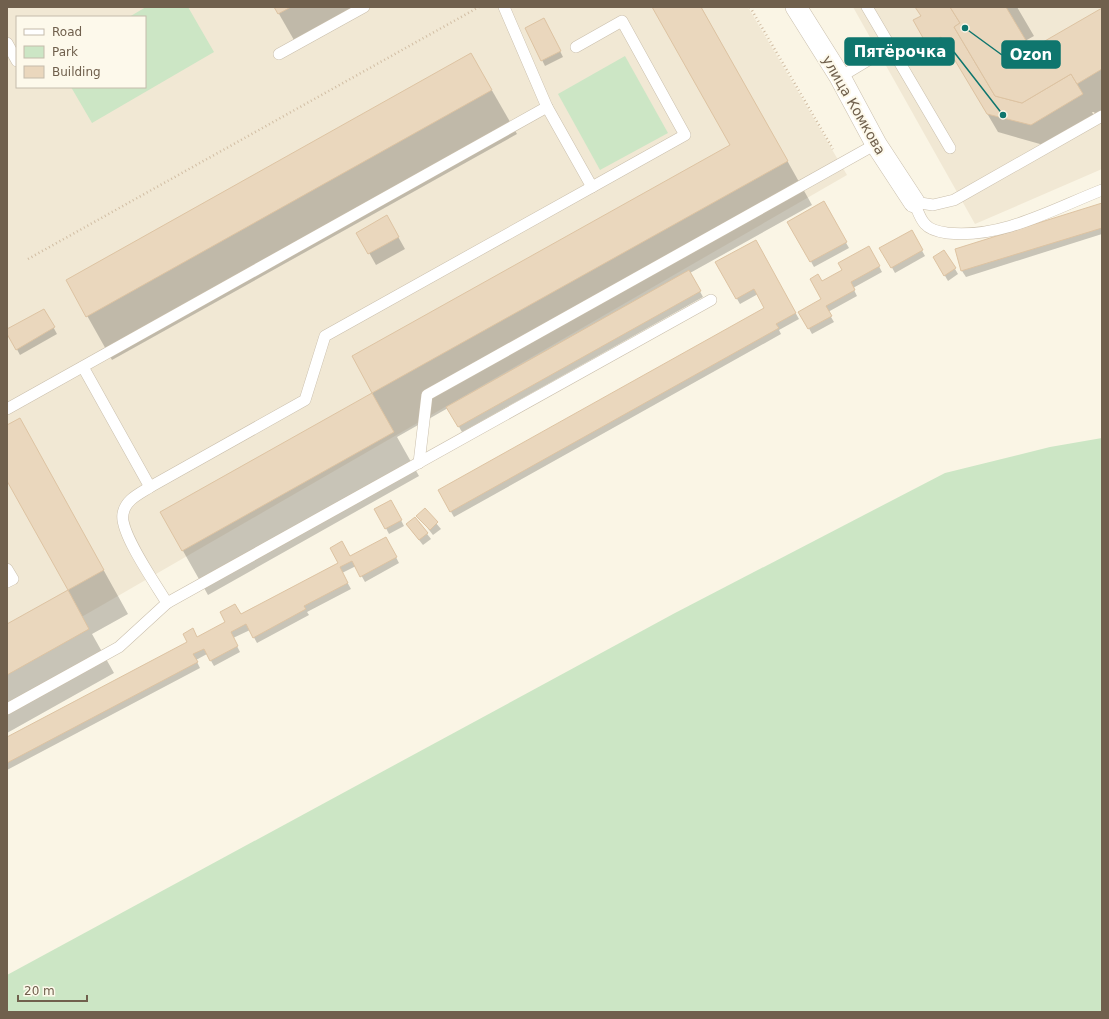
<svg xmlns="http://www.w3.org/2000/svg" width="1109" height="1019" font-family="'DejaVu Sans',sans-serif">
<rect width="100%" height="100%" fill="#faf5e5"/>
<g fill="#f1e8d4" fill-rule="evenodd">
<path d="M7,7H748L847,175L7,660ZM17,17H145V87H17Z"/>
<path d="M853,7H1102V169L975,224Z"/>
</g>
<g fill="#cce6c5">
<path d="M146,7H188L214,52L92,123L71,87H145V17H129Z"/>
<path d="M625,56L668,133L600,170L558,94Z"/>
<path d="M1102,438V1012H7V975L675,613L945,473L1050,447Z"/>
</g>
<g fill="#0003">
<path d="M275,7H369L298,47Z"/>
<path d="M654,7H701L812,205L690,273L703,297L462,432L448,408L397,437L419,476L208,595L161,512L373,394L353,357L731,146Z"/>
<path d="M916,7H1017L1034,36L1025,41L1031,51L1102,9V125L1094,112H1092L1095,118L1047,146L998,132L952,54L938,63L914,21L922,16Z"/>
<path d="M547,25L563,57L545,66L526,28Z"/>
<path d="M471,54L517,134L112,360L67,280Z"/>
<path d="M823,203L849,248L814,267L789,222Z"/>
<path d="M1102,204V234L966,277L962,271L956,249Z"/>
<path d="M387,217L405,249L376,265L358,233Z"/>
<path d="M911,231L925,256L895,273L881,248Z"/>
<path d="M755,241L799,319L779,330L781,334L454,517L439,491L765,308L758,294L740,304L716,263Z"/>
<path d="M869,247L882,272L853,288L857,296L828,312L834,322L812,334L800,312L823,300L822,282L843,270Z"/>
<path d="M934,257L955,269L958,274L948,281Z"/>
<path d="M44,310L57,334L20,355L7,331Z"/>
<path d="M7,427L44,463L128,614L92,634L114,673L7,733V625L69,590L7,479Z"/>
<path d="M394,507L404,526L389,534L376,509Z"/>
<path d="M425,510L441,529L433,535L418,516Z"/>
<path d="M415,518L431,539L423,545L407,525Z"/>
<path d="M386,538L399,563L365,582L356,566L342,573L351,589L307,612L309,615L257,643L250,630L233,638L240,652L214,666L207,654L196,660L200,668L7,770V738Z"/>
</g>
<g fill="#ead7bd" stroke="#ddc3a2">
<path d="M274,7H291L278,14Z"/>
<path d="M652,7H701L788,161L372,393L352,356L730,145Z"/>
<path d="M915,7H950L960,23L954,27L995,96L1022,103L1071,74L1083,94L1031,125L987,114L941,37L927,45L913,20L921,16Z"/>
<path d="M950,7H1006L1031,49L1102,8V69L1077,84L1071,74L1022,103L995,96L954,27L960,23Z"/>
<path d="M544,18L561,51L541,61L525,28Z"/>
<path d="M471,53L492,90L86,317L66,280Z"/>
<path d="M824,201L847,242L810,262L787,222Z"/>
<path d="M1102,203V228L961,271L955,249Z"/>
<path d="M387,215L399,237L368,254L356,233Z"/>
<path d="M912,230L923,250L891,268L879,248Z"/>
<path d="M756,240L796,313L776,324L779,328L450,512L438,490L764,308L754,289L736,299L715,262Z"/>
<path d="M869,246L880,266L851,282L855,290L826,306L832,316L808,329L798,312L821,299L810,279L818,274L822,281L842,270L838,263Z"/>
<path d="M944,250L956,268L944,276L933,257Z"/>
<path d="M689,270L701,291L458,427L446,407Z"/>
<path d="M44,309L55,327L16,350L7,334V329Z"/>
<path d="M372,393L394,432L182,551L160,512Z"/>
<path d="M20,418L104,570L68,590L7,481V425Z"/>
<path d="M391,500L402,520L385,529L374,509Z"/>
<path d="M425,508L438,522L430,530L416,516Z"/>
<path d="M415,517L428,533L419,540L406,524Z"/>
<path d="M386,537L397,557L360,577L352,561L340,567L348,583L304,606L306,609L253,638L246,624L231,632L238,646L210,661L204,649L193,654L198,662L7,763V737L187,642L183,634L193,628L197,637L225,622L220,612L235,604L241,614L338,563L330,548L342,541L350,556Z"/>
<path d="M68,590L89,629L7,675V624Z"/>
</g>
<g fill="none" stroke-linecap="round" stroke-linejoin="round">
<g stroke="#cabfac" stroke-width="12">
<g id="service">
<path d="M504,7L547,107L592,187L685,135L622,21L576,47"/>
<path d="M867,7L950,148"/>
<path d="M7,43L17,61"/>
<path d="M279,54L364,7"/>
<path d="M840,77L890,47"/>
<path d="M914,202C917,209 920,219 925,224C930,230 940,232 947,233C1002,239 1053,209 1102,190"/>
<path d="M914,202L933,205L954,200L1102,116"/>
<path d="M83,367L150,487"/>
<path d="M7,409L547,107"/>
<path d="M419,463L427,395L876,144"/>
<path d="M7,569L13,579L7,582"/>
<path d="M167,603C157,586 119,532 123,514C125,500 139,494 150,487L305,400L325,336L592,187"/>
<path d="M7,709L119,647L167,603L711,300"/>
</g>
</g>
<g stroke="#cabfac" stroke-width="22">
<path id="minor" d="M796,7L840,77L876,144L914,202"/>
</g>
<g stroke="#d1bda3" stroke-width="2.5" stroke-dasharray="1 3" stroke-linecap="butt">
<path d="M750,7L833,149"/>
<path d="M28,259L479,7"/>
</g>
<use href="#service" stroke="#fff" stroke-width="11"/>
<use href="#minor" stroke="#fff" stroke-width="21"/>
</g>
<g text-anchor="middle" stroke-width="4" stroke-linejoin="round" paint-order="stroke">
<g font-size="14" fill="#70604d" stroke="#fdf9eb">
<text transform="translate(854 105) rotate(60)" y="5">улица Комкова</text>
</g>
</g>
<path fill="none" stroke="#0f766e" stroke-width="1.5" d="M1003 115L954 52M965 28L1002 55"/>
<g fill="#0f766e" stroke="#fdf9eb" stroke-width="1.5">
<circle cx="1003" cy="115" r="4"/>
<circle cx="965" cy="28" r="4"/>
</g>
<g fill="#0f766e" stroke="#0f766e" stroke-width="1.5">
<rect x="845" y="38" width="109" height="27" rx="4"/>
<rect x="1002" y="41" width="58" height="27" rx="4"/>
</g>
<g font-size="15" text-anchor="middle" font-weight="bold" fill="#fff">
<text x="900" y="57">Пятёрочка</text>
<text x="1031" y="60">Ozon</text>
</g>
<rect width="1109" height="1019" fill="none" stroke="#70604d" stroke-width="16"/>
<rect x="16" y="16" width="130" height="72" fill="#fdf9eb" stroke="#c5bcac"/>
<rect x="24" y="29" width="20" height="6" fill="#ffffff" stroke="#c5bcac"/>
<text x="52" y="36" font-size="12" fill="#70604d">Road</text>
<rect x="24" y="46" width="20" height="12" fill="#cce6c5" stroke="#c5bcac"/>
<text x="52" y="56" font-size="12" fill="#70604d">Park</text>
<rect x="24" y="66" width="20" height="12" fill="#ead7bd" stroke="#c5bcac"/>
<text x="52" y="76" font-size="12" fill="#70604d">Building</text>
<path d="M18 995v6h69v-6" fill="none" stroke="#70604d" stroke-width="2"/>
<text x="24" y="995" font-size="12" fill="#70604d" stroke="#fdf9eb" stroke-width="3" paint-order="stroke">20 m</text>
</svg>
